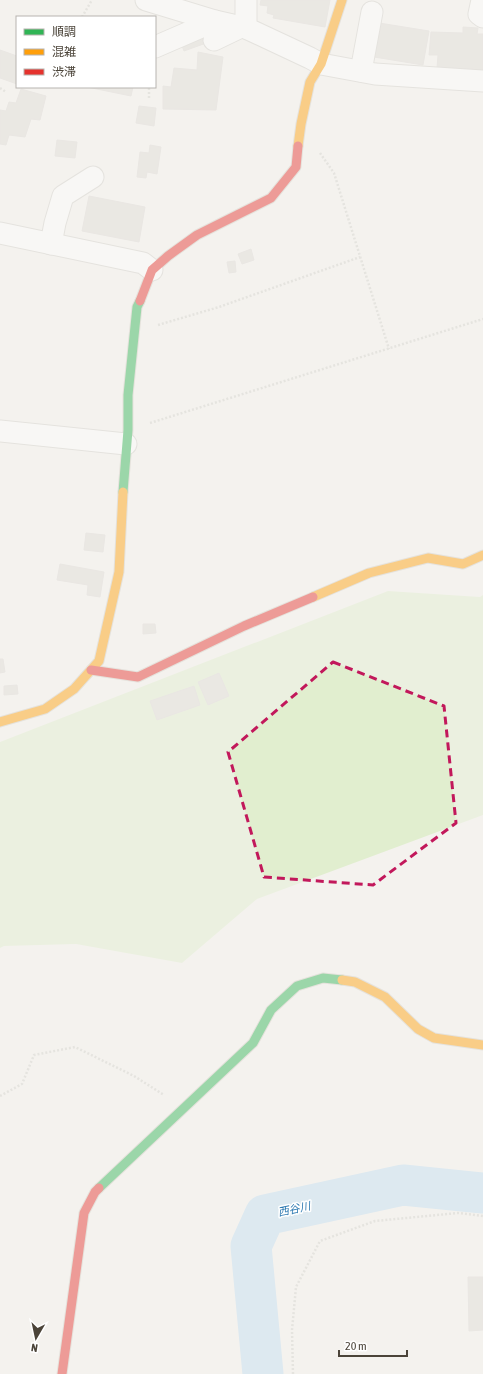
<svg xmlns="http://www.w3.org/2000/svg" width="483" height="1374" font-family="'Asap Condensed','Noto Sans JP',sans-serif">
<rect width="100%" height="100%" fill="#f4f2ee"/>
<path fill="#e1eecf" d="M388,591L480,597L483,595V815L257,899L182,963L76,944L4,946L0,948V742Z"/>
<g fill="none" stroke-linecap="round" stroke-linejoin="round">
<path stroke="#c0ddf1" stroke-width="41" d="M263,1374L251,1246L265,1215L403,1185L483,1193"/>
</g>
<g fill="#dedbd6" stroke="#dcd9d4">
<path d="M261,0H330L325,27L273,18L274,15L267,13L268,6L260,5Z"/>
<path d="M373,22L429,31L423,65L368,56Z"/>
<path d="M463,27L478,28L477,34H483V71L437,68L438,55H429L431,32L463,33Z"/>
<path d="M206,33L209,42L184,51L181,43Z"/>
<path d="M0,50L17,56V84L0,78Z"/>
<path d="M198,52L223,57L216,110L163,109V86L171,87L174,68L197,70Z"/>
<path d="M87,87H133L131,96Z"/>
<path d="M21,89L46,96L40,120L31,119L25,137L9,135L6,145L0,144V110L6,111L9,102L16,103Z"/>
<path d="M139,106L156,108L154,126L136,123Z"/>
<path d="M57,140L77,142L75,158L55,156Z"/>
<path d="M150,145L161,147L157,174L147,172L146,178L137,177L140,152L149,153Z"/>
<path d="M89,196L145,207L139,242L82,231Z"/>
<path d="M251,249L254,260L242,264L238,254Z"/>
<path d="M235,261L236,272L229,273L227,262Z"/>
<path d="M86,533L105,535L103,552L84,550Z"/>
<path d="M60,564L104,572L100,597L87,595L88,585L57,580Z"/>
<path d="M143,624H155L156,633L143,634Z"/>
<path d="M0,659H3L5,672L0,673Z"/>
<path d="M219,673L229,696L208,705L198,682Z"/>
<path d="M17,685L18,694L4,695V686Z"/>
<path d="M194,686L200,705L157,720L150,701Z"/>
<path d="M468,1277H483V1330L469,1331Z"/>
</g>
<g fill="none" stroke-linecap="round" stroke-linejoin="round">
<g stroke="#d2d0cb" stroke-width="23">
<g id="street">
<path d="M146,0L215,21L246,28"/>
<path d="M246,0V28L310,58L321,64L375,74L483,81"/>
<path d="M482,0L479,14L483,17"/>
<path d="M214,40L241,27"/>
<path d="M155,47L215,21"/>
<path d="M361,71L372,12"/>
<path d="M0,233L143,263L152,270"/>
<path d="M51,244L55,223L63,196L93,177"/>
<path d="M0,431L126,444"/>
</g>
</g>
<g stroke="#d3cfc5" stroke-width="11">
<g id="fast">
<path d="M123,492L128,430V395L137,307L140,301"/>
<path d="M99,1188L253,1043L271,1010L297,986L323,978L342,980"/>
</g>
</g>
<g stroke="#d3cfc5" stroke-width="11">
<g id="slow">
<path d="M298,146L301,124L310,82L321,64L342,0"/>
<path d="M313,597L369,573L428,558L463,564L483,555"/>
<path d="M0,722L45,709L74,689L99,661L119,572L123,492"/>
<path d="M342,980L355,982L385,997L418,1029L434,1038L483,1045"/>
</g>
</g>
<g stroke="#d3cfc5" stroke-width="11">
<g id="jam">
<path d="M140,301L152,270L168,256L197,235L271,198L296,167L298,146"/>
<path d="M91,670L138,677L244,626L313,597"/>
<path d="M62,1374L84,1213L95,1192L99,1188"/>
</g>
</g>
<g stroke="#d3d2cc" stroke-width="2.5" stroke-dasharray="2 2" stroke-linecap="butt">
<path d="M82,17L92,0"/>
<path d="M0,88L6,92"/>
<path d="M149,98V87"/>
<path d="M320,153L334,173L389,349"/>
<path d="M158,325L219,307L360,257"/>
<path d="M150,423L483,319"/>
<path d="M0,1096L22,1084L34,1055L75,1047L134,1076L164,1095"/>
<path d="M293,1374L292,1330L296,1287L320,1241L375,1221L458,1213L483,1216"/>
</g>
<use href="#street" stroke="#fdfdfc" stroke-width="21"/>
<use href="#fast" stroke="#30b455" stroke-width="9"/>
<use href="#slow" stroke="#ff9f0a" stroke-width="9"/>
<use href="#jam" stroke="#e5322d" stroke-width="9"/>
</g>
<path d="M0 0H483V1374H0ZM333,662L444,706L456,823L373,885L264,877L228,752Z" fill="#f4f2ee" fill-opacity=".55" fill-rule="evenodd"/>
<path fill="none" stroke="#c2185b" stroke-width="3" stroke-dasharray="8 5" stroke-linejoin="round" d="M333,662L444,706L456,823L373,885L264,877L228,752Z"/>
<g text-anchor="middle" stroke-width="3" stroke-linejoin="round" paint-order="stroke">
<g font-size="11" font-style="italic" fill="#2e7ab2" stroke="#fff">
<text transform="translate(294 1209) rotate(-12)" y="4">西谷川</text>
</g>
</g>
<rect x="16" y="16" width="140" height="72" fill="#ffffff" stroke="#b7b4b0"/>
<rect x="24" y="29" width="20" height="6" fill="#30b455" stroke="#b7b4b0"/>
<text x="52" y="36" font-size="12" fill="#4b4439">順調</text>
<rect x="24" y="49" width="20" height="6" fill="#ff9f0a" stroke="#b7b4b0"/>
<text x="52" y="56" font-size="12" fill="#4b4439">混雑</text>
<rect x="24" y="69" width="20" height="6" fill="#e5322d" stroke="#b7b4b0"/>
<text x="52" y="76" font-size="12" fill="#4b4439">渋滞</text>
<g transform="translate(36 1338) rotate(189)" stroke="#ffffff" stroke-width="3" paint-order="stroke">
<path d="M0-3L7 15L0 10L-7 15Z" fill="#4b4439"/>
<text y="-6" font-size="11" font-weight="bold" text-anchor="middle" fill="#4b4439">N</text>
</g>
<path d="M339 1350v6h68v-6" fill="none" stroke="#4b4439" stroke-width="2"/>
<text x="345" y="1350" font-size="12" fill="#4b4439" stroke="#ffffff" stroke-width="3" paint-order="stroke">20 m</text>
</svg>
